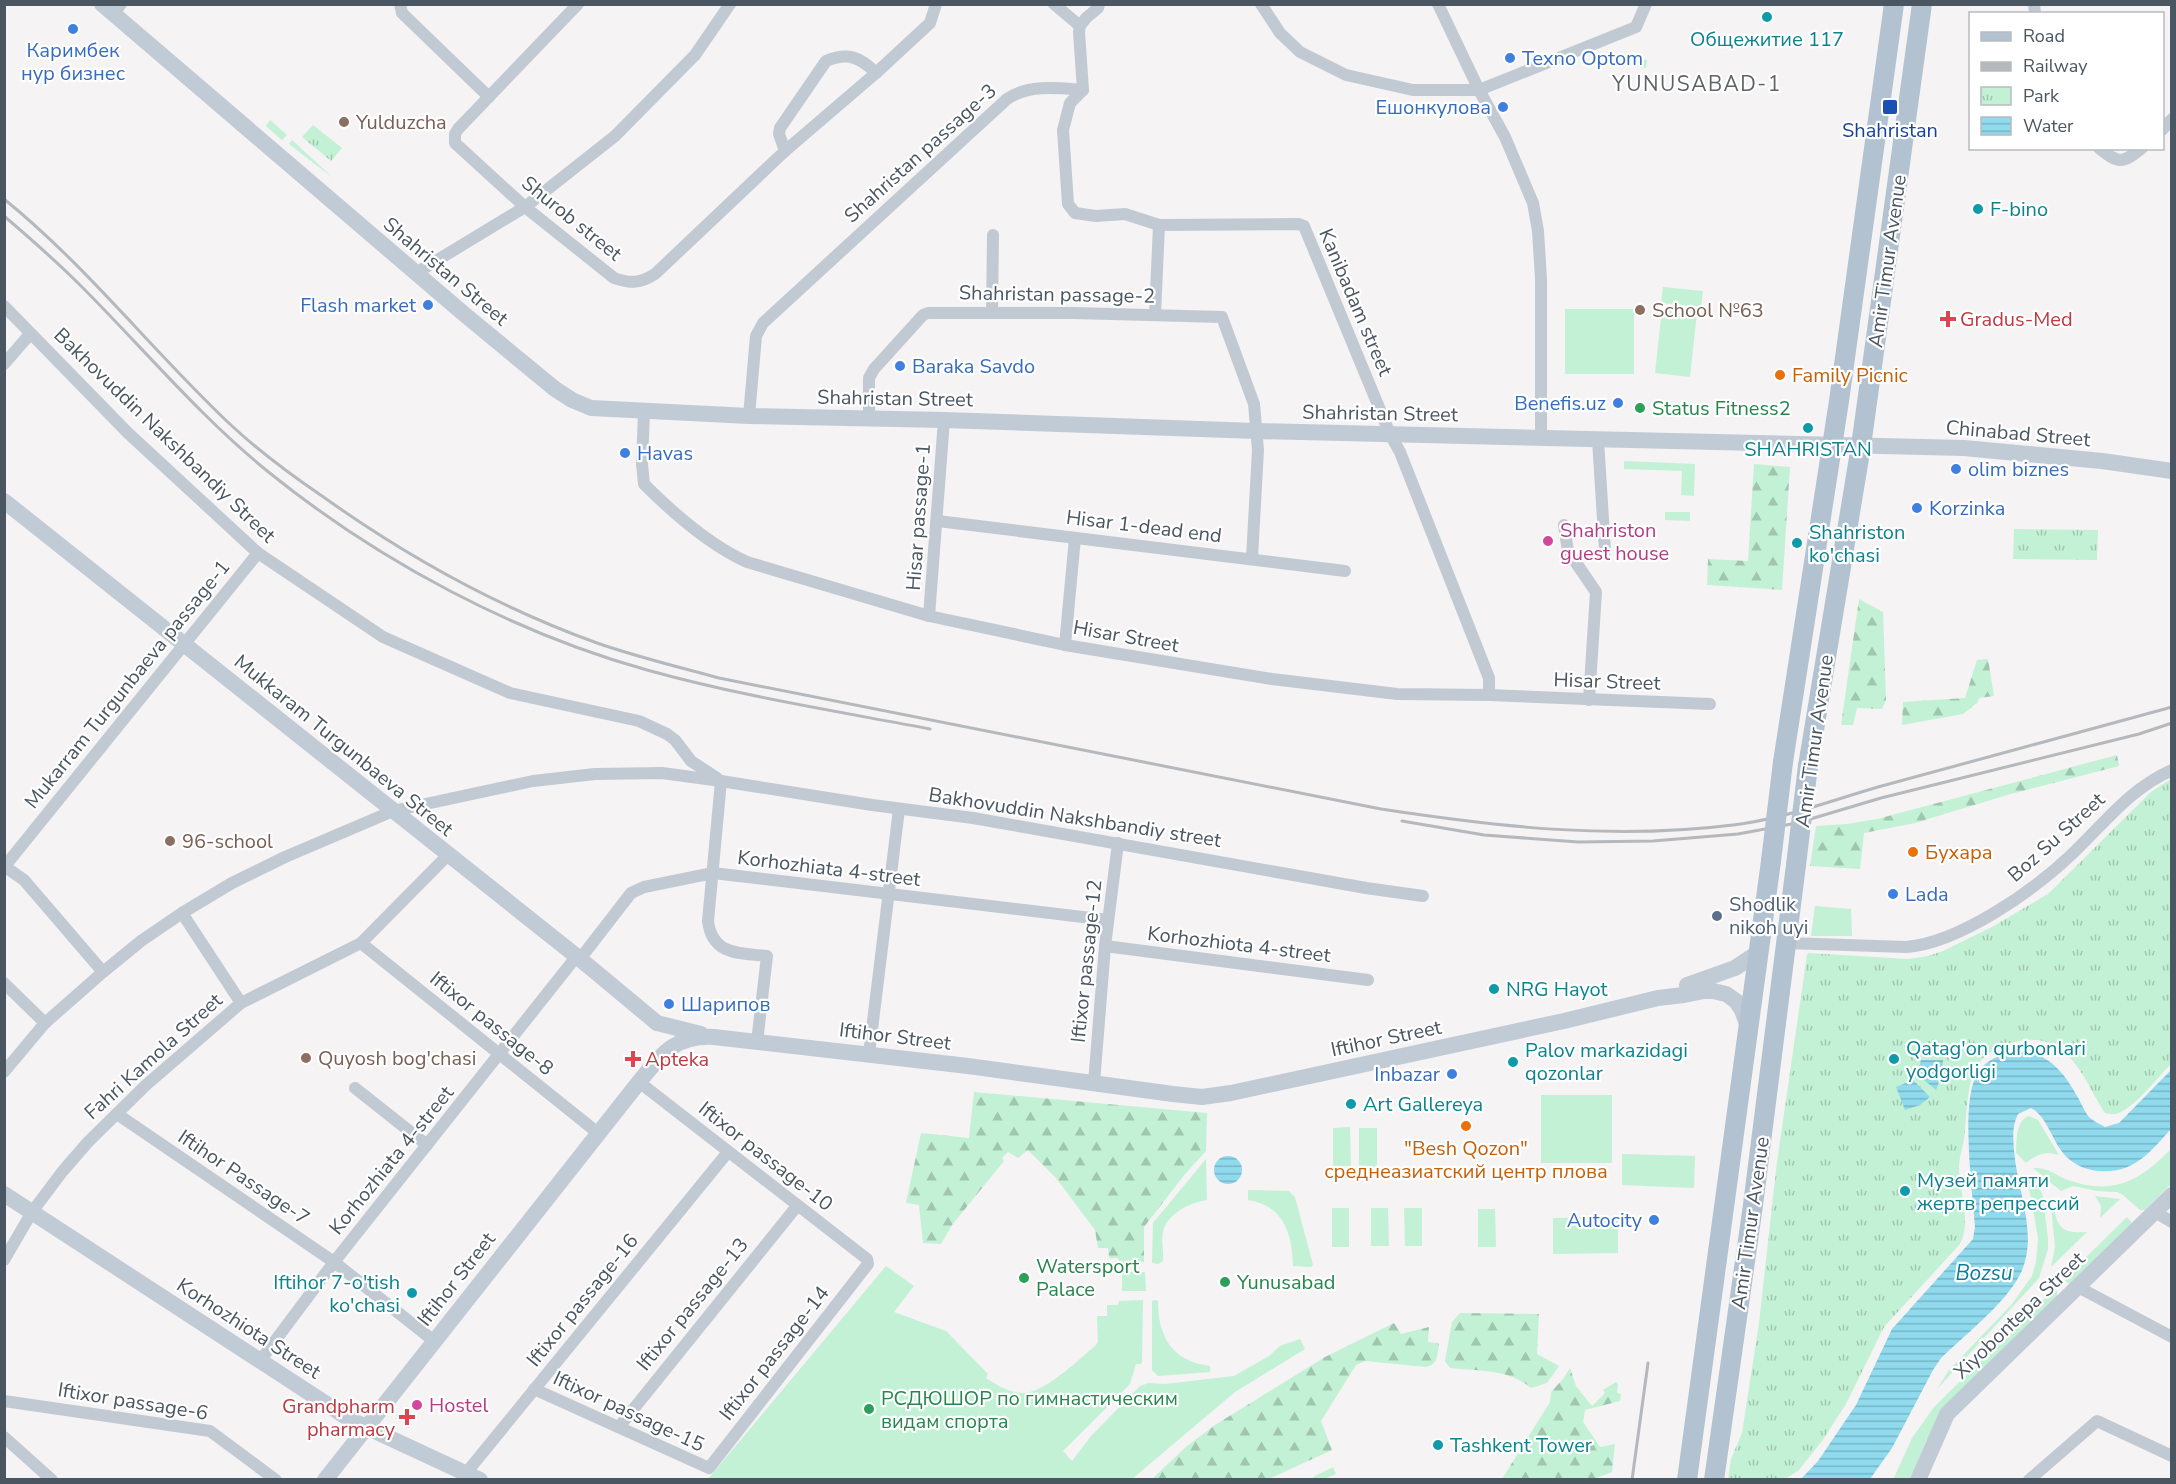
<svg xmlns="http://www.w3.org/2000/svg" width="2176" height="1484" font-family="'Nunito Sans',sans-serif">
<defs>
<pattern id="forest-firs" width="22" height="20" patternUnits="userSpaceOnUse" patternTransform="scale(1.5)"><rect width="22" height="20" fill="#c3f1d5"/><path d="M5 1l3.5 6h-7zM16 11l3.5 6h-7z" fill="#a0c6b0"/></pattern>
<pattern id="park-tufts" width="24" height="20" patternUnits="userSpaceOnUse" patternTransform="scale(1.5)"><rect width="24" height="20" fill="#c3f1d5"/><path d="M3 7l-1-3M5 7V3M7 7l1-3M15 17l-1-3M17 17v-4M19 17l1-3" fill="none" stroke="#a0c6b0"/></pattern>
<pattern id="water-rules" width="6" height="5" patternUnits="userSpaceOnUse" patternTransform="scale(1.5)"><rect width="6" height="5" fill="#90daee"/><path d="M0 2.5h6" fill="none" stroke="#78b4c4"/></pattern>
</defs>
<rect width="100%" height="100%" fill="#f5f3f3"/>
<g fill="#c3f1d5">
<path d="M1622,57L1647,60L1646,68L1622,65Z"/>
<path d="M270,120L287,135L282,140L266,126Z"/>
<path d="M292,140L333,178L289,144Z"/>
<path d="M1663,287L1703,291L1701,307L1661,303Z"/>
<rect x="1565" y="309" width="69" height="65"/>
<path d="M1662,309L1697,313L1690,377L1655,373Z"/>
<path d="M1624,461L1695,464L1694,496L1681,495L1682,471L1624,469Z"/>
<path d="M1665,512H1690V521L1665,520Z"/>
<path d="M1815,906L1851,909L1852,936H1811Z"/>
<rect x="1541" y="1095" width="71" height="68"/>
<path d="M2028,1116L2038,1120L2059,1155C2046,1151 2037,1154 2026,1163L2016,1153C2017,1140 2015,1123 2028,1116Z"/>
<path d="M1350,1127L1351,1166H1333V1128Z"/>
<rect x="1359" y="1128" width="18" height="39"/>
<path d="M2171,1149V1184L2145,1210H2140L2123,1195L2117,1192L2097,1191L2073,1186L2061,1191L2033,1168C2048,1167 2055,1175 2068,1180C2113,1196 2140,1181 2171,1149Z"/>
<path d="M1622,1154L1695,1156L1694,1188L1622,1185Z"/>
<path d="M1206,1159L1207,1200C1191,1202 1166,1214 1163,1232C1161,1241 1164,1251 1163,1261L1158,1264L1152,1263L1153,1223Z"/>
<path d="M2027,1176L2038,1186L2043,1196L2048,1239V1249L2039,1278L1937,1389L1949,1370L2012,1304L2032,1276L2036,1262L2038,1238Z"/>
<path d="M1248,1190L1289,1191L1295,1197L1313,1265L1311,1267L1293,1266C1292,1233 1284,1206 1248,1200Z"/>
<path d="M2095,1196L2120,1199L2100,1218L2101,1206Z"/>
<path d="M2051,1206H2054C2056,1228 2064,1234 2087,1232L2051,1267L2055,1247Z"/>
<rect x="1332" y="1208" width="17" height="39"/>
<path d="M1371,1208H1388L1389,1246H1371Z"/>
<path d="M1404,1208H1422V1246H1405Z"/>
<path d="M1478,1209H1495L1496,1247H1478Z"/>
<path d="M1618,1217V1253L1553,1254V1218Z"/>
<path d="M2127,1217L2133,1224L2070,1285L2064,1279Z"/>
<path d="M886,1266L914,1286L894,1312L946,1331L988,1374L986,1378C998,1386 1015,1396 1030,1392C1052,1386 1078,1360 1095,1346L1098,1342L1097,1316H1107V1305H1118L1119,1301L1143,1300L1142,1362L1141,1364H1136L1130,1384L1063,1451L1072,1461L1091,1436L1140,1386L1149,1383L1165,1384L1234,1376L1269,1356L1280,1346L1300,1339L1305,1349L1235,1392L1132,1479H708Z"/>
<path d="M1122,1272H1145L1146,1291H1122Z"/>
<path d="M2052,1291H2057V1296L1927,1439L1910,1479L1893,1480L1912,1438L1934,1407Z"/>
<path d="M1155,1300L1158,1301C1158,1337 1172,1361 1210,1366V1372L1158,1376L1152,1370V1301Z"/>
<path d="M1333,1467L1336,1474L1324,1479H1314L1313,1477Z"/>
</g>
<g fill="url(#forest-firs)">
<path d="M1754,464L1790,467L1782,590L1707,585L1708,559L1748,561Z"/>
<path d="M1859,599L1883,612L1886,700L1882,709L1857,708L1853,725H1841Z"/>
<path d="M1988,659L1994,696L1979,698L1978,702L1963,714L1902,725L1903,702L1965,698L1977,660Z"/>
<path d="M2117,755L2119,766L2007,795L1915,823L1864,833L1860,869L1810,866L1816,826L1847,824L1877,819Z"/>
<path d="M974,1092L1207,1113L1206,1151L1185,1174L1144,1227V1262L1120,1263L1118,1258H1109L1108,1248H1098L1095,1230L1056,1178L1028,1150L1018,1158L1008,1152L1002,1158L1004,1161L952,1225L941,1244L923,1243L919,1205L906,1203L921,1133L969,1138Z"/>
<path d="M1460,1313L1539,1314L1537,1354L1559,1366L1547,1383L1531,1388C1510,1369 1478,1371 1450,1368L1445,1361L1452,1322Z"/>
<path d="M1394,1323L1401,1334L1429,1327L1428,1342L1439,1343C1438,1353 1438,1365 1426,1367L1365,1361L1356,1365L1321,1421L1332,1450L1269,1479L1155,1480L1153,1478L1187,1446L1215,1425L1325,1357Z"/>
<path d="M1570,1368L1576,1386L1592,1406L1605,1393L1603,1390L1616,1382L1618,1384L1617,1393L1621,1394L1620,1401L1585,1410L1583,1422L1600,1447L1615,1444L1612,1472L1594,1479H1502L1550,1402L1551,1392L1563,1379Z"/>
</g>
<g fill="url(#park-tufts)">
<path d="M313,125L342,148L331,161L302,137Z"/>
<path d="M2014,529L2098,530L2097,560L2013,559Z"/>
<path d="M2171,779V1064C2157,1078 2137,1105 2119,1113C2115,1115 2110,1114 2105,1113C2084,1080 2069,1031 2019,1041C1966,1051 1969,1088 1965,1132C1964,1144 1959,1156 1959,1168C1959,1192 1972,1221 1960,1244L1884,1327L1846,1404L1822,1441L1798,1471L1785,1479L1728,1480L1731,1459L1742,1433L1759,1323L1777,1162L1807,955L1808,953L1908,959L1928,956L1943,951L1992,927L2048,894L2151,792Z"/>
</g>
<g fill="url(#water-rules)">
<path d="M2015,1051C2045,1050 2063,1070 2077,1096C2081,1102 2084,1111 2089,1117C2093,1121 2100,1124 2105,1127L2119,1123L2171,1070V1129C2150,1152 2134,1174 2099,1171C2085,1170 2072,1164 2063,1153C2051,1138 2047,1117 2031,1108L2018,1114C2012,1126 2013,1137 2014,1150C2017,1194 2043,1242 2015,1283C1999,1308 1963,1337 1941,1358L1933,1370L1892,1448L1870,1479H1801L1818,1461L1856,1405L1892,1329L1973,1239L1975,1227C1973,1193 1959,1097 1979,1071C1987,1059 2001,1055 2015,1051Z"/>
<path d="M1921,1060H1943L1942,1074L1936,1090L1917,1074Z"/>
<path d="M1913,1080L1930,1097L1920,1105L1905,1110L1896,1087Z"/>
<circle cx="1228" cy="1170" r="14"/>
</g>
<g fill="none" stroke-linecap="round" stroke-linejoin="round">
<g stroke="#c1cad2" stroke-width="12">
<path d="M400,4L402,13L489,97"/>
<path d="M578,4L458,129L455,134V143L525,207L614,278C630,284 641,283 655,274L785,151L876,73L930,23L936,4"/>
<path d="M1054,4L1080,26"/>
<path d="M1261,4L1280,33L1300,52L1346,75L1413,90H1479L1636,27L1646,4"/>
<path d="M1438,4L1479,90L1505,137L1533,203L1538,231L1541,279V438"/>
<path d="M2034,4L2035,14"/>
<path d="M113,14L121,4"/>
<path d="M1083,90L1079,32L1080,26L1086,18L1098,8L1099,4"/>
<path d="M2162,130L2172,119"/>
<path d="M2099,148C2119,164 2122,164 2142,148"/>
<path d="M785,151L779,134L780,128L826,61C848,52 860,57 876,73"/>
<path d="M416,273L525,207L615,136L695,55L730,4"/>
<path d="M4,306L128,433L258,553L383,637L510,693L639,721L667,734L675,740L691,761L717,778"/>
<path d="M992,313L993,235"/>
<path d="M1155,315L1159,225"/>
<path d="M4,364L30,334"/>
<path d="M644,412L642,464L644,484C674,514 709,545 747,562L929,616L1065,645L1272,679L1397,694L1489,695L1710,704"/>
<path d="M749,416L756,336L763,323L1007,99C1029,84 1058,88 1083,90L1070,103L1063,130L1068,204L1075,213L1096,216L1125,214L1159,225L1299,224L1304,226L1390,434L1400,452L1489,678V695"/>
<path d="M869,418V378L874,369L923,315L928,313H1074L1222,317L1254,404L1258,450L1252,558"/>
<path d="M1598,440L1605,551"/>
<path d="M938,521L1345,571"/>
<path d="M1564,525L1568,551L1596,592L1589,700"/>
<path d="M929,616L944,420"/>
<path d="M1065,645L1075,538"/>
<path d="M721,781L708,921C712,955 739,953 767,956L757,1042"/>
<path d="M4,866L24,880L103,972"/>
<path d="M5,866L258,553"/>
<path d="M182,913L241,1003"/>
<path d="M361,943L598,1133"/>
<path d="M1786,943L1906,947C1959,943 2033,891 2071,855C2104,824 2129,789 2172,770"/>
<path d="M1105,946L1368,980"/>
<path d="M580,959L631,893L644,887L713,873L1108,920"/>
<path d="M4,983L45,1023"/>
<path d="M869,1054L899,809"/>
<path d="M4,1072L45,1023L103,972L141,941L182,913L232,883L285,857L393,811L533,781L595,774L662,773L721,781L872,805L973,818L1366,888L1423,896"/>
<path d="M1094,1083L1105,946L1118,843"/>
<path d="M355,1088L427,1145"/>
<path d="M117,1114L334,1262L434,1341"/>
<path d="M2155,1212L2172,1222"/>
<path d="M4,1260L32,1212L62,1172L88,1142L146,1085L241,1003L361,943L448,855"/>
<path d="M2078,1287L2172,1337"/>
<path d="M260,1361L334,1262L576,957"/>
<path d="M534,1389L709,1468L868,1264L867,1259L639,1082"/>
<path d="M4,1401L210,1431L276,1480"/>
<path d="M619,1427L797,1206"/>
<path d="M4,1437L52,1480"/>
<path d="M462,1478L728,1152"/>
<path d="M2029,1480L2097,1421L2172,1456"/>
</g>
<g stroke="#c1cbd6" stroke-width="16">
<path d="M102,4L464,314L555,389L572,400L591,408L749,416L944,420L1256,431L1964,448L2102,461L2172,471"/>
<path d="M4,501L580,959L657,1023L701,1034"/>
<path d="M1687,985L1735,968L1759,952"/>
<path d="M4,1194L351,1420L480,1480"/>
<path d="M325,1480L639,1082C662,1054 675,1035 714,1037L968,1066L1173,1094L1202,1097L1231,1093L1564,1021L1658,998L1684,995L1709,990L1726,994L1736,1001L1742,1010L1748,1027"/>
<path d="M1918,1480L1947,1414L2172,1195"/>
</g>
<g stroke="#b3c2d1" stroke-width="20">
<path d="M1783,762L1839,401L1894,4"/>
<path d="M1808,766L1861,446L1922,4"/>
<path d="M1687,1480L1771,861"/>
<path d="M1714,1480L1753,1205L1796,865"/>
</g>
<g stroke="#b5b8bd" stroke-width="3">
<path d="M4,199C88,267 154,353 232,426C260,452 291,475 322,496C406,556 500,608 597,643C637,657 679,667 719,678L1381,809C1499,827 1614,840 1733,825C1783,819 1830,801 1878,787C1976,760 2074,734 2172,707"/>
<path d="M4,216C31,239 57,262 81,286C144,349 201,418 271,474C379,561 514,633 647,670C740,696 836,711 930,729"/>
<path d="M1402,821L1484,835L1578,842L1653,841L1738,834L1797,823L1881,798L2139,734L2172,723"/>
<path d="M1632,1480L1648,1363"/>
</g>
<g stroke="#b3c2d1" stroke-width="20">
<path d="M1771,861L1783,762"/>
<path d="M1796,865L1808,766"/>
</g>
</g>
<g fill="#0f9aa8" stroke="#fff" stroke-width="2">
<circle cx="1767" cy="17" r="6"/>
<circle cx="1978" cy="209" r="6"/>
<circle cx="1808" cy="428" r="6"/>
<circle cx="1797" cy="543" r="6"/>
<circle cx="1494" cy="989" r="6"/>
<circle cx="1894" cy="1059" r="6"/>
<circle cx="1513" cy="1062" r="6"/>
<circle cx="1351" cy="1104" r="6"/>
<circle cx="1905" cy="1191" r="6"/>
<circle cx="412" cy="1293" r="6"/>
<circle cx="1438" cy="1445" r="6"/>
</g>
<g fill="#3f7fe0" stroke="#fff" stroke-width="2">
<circle cx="73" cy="29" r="6"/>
<circle cx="1510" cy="58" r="6"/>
<circle cx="1503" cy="107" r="6"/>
<circle cx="428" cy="305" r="6"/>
<circle cx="900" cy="366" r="6"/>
<circle cx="1618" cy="403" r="6"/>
<circle cx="625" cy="453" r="6"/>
<circle cx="1956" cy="469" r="6"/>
<circle cx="1917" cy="508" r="6"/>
<circle cx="1893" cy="894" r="6"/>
<circle cx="669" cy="1004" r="6"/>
<circle cx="1452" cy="1074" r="6"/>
<circle cx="1654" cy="1220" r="6"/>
</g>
<rect fill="#1a4fb4" stroke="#fff" stroke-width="2" x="1882" y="99" width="16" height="16" rx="3"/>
<g fill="#8d6e63" stroke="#fff" stroke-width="2">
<circle cx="344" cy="122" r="6"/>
<circle cx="1640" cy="310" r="6"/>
<circle cx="170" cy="841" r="6"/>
<circle cx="306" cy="1058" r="6"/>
</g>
<g fill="#e0444e" stroke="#fff" stroke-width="2">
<path d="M1945 310h6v6h6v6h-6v6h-6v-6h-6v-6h6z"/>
<path d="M630 1050h6v6h6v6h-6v6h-6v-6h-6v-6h6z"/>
<path d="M404 1408h6v6h6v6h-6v6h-6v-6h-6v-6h6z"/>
</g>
<g fill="#e8710a" stroke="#fff" stroke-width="2">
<circle cx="1780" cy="375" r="6"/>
<circle cx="1913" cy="852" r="6"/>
<circle cx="1466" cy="1126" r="6"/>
</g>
<g fill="#2e9e5b" stroke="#fff" stroke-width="2">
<circle cx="1640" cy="408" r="6"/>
<circle cx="1024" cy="1278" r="6"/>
<circle cx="1225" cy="1282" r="6"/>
<circle cx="869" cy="1409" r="6"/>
</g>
<g fill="#d1479c" stroke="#fff" stroke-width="2">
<circle cx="1548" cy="541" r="6"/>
<circle cx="417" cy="1405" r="6"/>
</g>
<circle fill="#5c6f8a" stroke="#fff" stroke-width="2" cx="1717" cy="916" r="6"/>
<g text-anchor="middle" stroke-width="4.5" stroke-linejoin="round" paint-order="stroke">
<g font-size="20" fill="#0d838f" stroke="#fff" text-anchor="start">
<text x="1767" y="46" text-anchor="middle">Общежитие 117</text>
<text x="1990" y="216">F-bino</text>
<text x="1808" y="456" text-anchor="middle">SHAHRISTAN</text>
<text x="1809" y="539">Shahriston<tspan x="1809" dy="23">ko'chasi</tspan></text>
<text x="1506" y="996">NRG Hayot</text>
<text x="1906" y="1055">Qatag'on qurbonlari<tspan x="1906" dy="23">yodgorligi</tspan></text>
<text x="1525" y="1057">Palov markazidagi<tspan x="1525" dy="23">qozonlar</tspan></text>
<text x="1363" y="1111">Art Gallereya</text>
<text x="1917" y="1187">Музей памяти<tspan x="1917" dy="23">жертв репрессий</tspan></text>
<text x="400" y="1289" text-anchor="end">Iftihor 7-o'tish<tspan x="400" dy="23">ko'chasi</tspan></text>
<text x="1450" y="1452">Tashkent Tower</text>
</g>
<g font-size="20" fill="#366cbe" stroke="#fff" text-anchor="start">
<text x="73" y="57" text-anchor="middle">Каримбек<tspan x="73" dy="23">нур бизнес</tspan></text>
<text x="1522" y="65">Texno Optom</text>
<text x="1491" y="114" text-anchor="end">Ешонкулова</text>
<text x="416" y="312" text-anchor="end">Flash market</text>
<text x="912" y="373">Baraka Savdo</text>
<text x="1606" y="410" text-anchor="end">Benefis.uz</text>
<text x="637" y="460">Havas</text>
<text x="1968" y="476">olim biznes</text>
<text x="1929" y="515">Korzinka</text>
<text x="1905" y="901">Lada</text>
<text x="681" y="1011">Шарипов</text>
<text x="1440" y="1081" text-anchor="end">Inbazar</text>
<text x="1642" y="1227" text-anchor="end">Autocity</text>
</g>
<g font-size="20" fill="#785e54" stroke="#fff" text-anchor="start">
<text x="356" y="129">Yulduzcha</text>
<text x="1652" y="317">School №63</text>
<text x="182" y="848">96-school</text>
<text x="318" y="1065">Quyosh bog'chasi</text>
</g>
<g font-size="20" fill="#164399" stroke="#fff">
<text x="1890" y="137">Shahristan</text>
</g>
<g font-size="20" fill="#4a5661" stroke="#fff">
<text transform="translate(920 153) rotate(-42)" y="7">Shahristan passage-3</text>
<text transform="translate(572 218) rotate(39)" y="7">Shurob street</text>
<text transform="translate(1887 261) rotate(-82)" y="7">Amir Timur Avenue</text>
<text transform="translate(446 271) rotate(40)" y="7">Shahristan Street</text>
<text transform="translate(1057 294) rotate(1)" y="7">Shahristan passage-2</text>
<text transform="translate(1356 302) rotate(67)" y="7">Kanibadam street</text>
<text transform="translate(895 398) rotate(1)" y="7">Shahristan Street</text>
<text transform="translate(1380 413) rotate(1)" y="7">Shahristan Street</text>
<text transform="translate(2018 433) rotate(5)" y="7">Chinabad Street</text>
<text transform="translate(165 435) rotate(44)" y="7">Bakhovuddin Nakshbandiy Street</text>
<text transform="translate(918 517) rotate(-86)" y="7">Hisar passage-1</text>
<text transform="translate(1144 526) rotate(7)" y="7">Hisar 1-dead end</text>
<text transform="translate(1126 636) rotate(10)" y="7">Hisar Street</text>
<text transform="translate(1607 681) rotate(2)" y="7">Hisar Street</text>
<text transform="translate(127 684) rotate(-51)" y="7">Mukarram Turgunbaeva passage-1</text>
<text transform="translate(1814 741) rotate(-82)" y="7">Amir Timur Avenue</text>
<text transform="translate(344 745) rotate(39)" y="7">Mukkaram Turgunbaeva Street</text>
<text transform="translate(1075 817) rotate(9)" y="7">Bakhovuddin Nakshbandiy street</text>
<text transform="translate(2056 837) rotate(-42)" y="7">Boz Su Street</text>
<text transform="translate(829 868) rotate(7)" y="7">Korhozhiаta 4-street</text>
<text transform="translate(1239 944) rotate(7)" y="7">Korhozhiota 4-street</text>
<text transform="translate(1086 961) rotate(-84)" y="7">Iftixor passage-12</text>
<text transform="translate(492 1023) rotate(39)" y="7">Iftixor passage-8</text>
<text transform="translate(895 1036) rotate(7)" y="7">Iftihor Street</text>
<text transform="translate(1386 1038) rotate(-12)" y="7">Iftihor Street</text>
<text transform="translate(153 1056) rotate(-42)" y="7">Fahri Kamola Street</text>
<text transform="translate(766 1156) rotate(38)" y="7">Iftixor passage-10</text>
<text transform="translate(391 1160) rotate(-51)" y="7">Korhozhiаta 4-street</text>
<text transform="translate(244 1177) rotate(34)" y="7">Iftihor Passage-7</text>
<text transform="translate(1750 1223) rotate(-82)" y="7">Amir Timur Avenue</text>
<text transform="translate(456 1279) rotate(-52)" y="7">Iftihor Street</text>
<text transform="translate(582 1300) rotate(-51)" y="7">Iftixor passage-16</text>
<text transform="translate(692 1304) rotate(-51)" y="7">Iftixor passage-13</text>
<text transform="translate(2019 1315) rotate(-44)" y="7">Xiyobontepa Street</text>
<text transform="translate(249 1328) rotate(33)" y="7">Korhozhiota Street</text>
<text transform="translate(774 1353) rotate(-52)" y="7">Iftixor passage-14</text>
<text transform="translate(133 1401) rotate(9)" y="7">Iftixor passage-6</text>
<text transform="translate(629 1411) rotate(25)" y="7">Iftixor passage-15</text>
</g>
<g font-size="20" fill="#be3a42" stroke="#fff" text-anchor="start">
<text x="1960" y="326">Gradus-Med</text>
<text x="645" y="1066">Apteka</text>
<text x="395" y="1413" text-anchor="end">Grandpharm<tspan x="395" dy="23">pharmacy</tspan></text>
</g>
<g font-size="20" fill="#c56008" stroke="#fff" text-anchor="start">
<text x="1792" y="382">Family Picnic</text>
<text x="1925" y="859">Бухара</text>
<text x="1466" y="1155" text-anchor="middle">"Besh Qozon"<tspan x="1466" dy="23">среднеазиатский центр плова</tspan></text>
</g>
<g font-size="20" fill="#27864d" stroke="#fff" text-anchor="start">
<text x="1652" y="415">Status Fitness2</text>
<text x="1036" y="1273">Watersport<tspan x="1036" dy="23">Palace</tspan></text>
<text x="1237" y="1289">Yunusabad</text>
<text x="881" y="1405">РСДЮШОР по гимнастическим<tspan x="881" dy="23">видам спорта</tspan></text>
</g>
<g font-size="20" fill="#b23c85" stroke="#fff" text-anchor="start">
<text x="1560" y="537">Shahriston<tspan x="1560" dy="23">guest house</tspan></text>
<text x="429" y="1412">Hostel</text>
</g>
<g font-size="20" fill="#4e5e75" stroke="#fff" text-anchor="start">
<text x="1729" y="911">Shodlik<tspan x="1729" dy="23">nikoh uyi</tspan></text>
</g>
<g font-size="21" letter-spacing="1.5" fill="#5f6368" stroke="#fff">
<text x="1697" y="91">YUNUSABAD-1</text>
</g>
<g font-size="21" font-style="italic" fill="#0c7c9b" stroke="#fff">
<text x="1984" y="1280">Bozsu</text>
</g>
</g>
<rect width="2176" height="1484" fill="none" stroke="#4a5661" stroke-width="12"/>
<rect x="1969" y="12" width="195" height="138" fill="#ffffff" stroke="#b7bbc0" stroke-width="1.5"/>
<rect x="1981" y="32" width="30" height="9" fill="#b3c2d1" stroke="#b7bbc0" stroke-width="1.5"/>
<text x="2023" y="42" font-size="18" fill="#4a5661">Road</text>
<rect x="1981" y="62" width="30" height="9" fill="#b5b8bd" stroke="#b7bbc0" stroke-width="1.5"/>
<text x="2023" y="72" font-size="18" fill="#4a5661">Railway</text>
<rect x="1981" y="87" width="30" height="18" fill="url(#park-tufts)" stroke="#b7bbc0" stroke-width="1.5"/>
<text x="2023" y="102" font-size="18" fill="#4a5661">Park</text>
<rect x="1981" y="117" width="30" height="18" fill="url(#water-rules)" stroke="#b7bbc0" stroke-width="1.5"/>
<text x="2023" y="132" font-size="18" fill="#4a5661">Water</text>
</svg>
